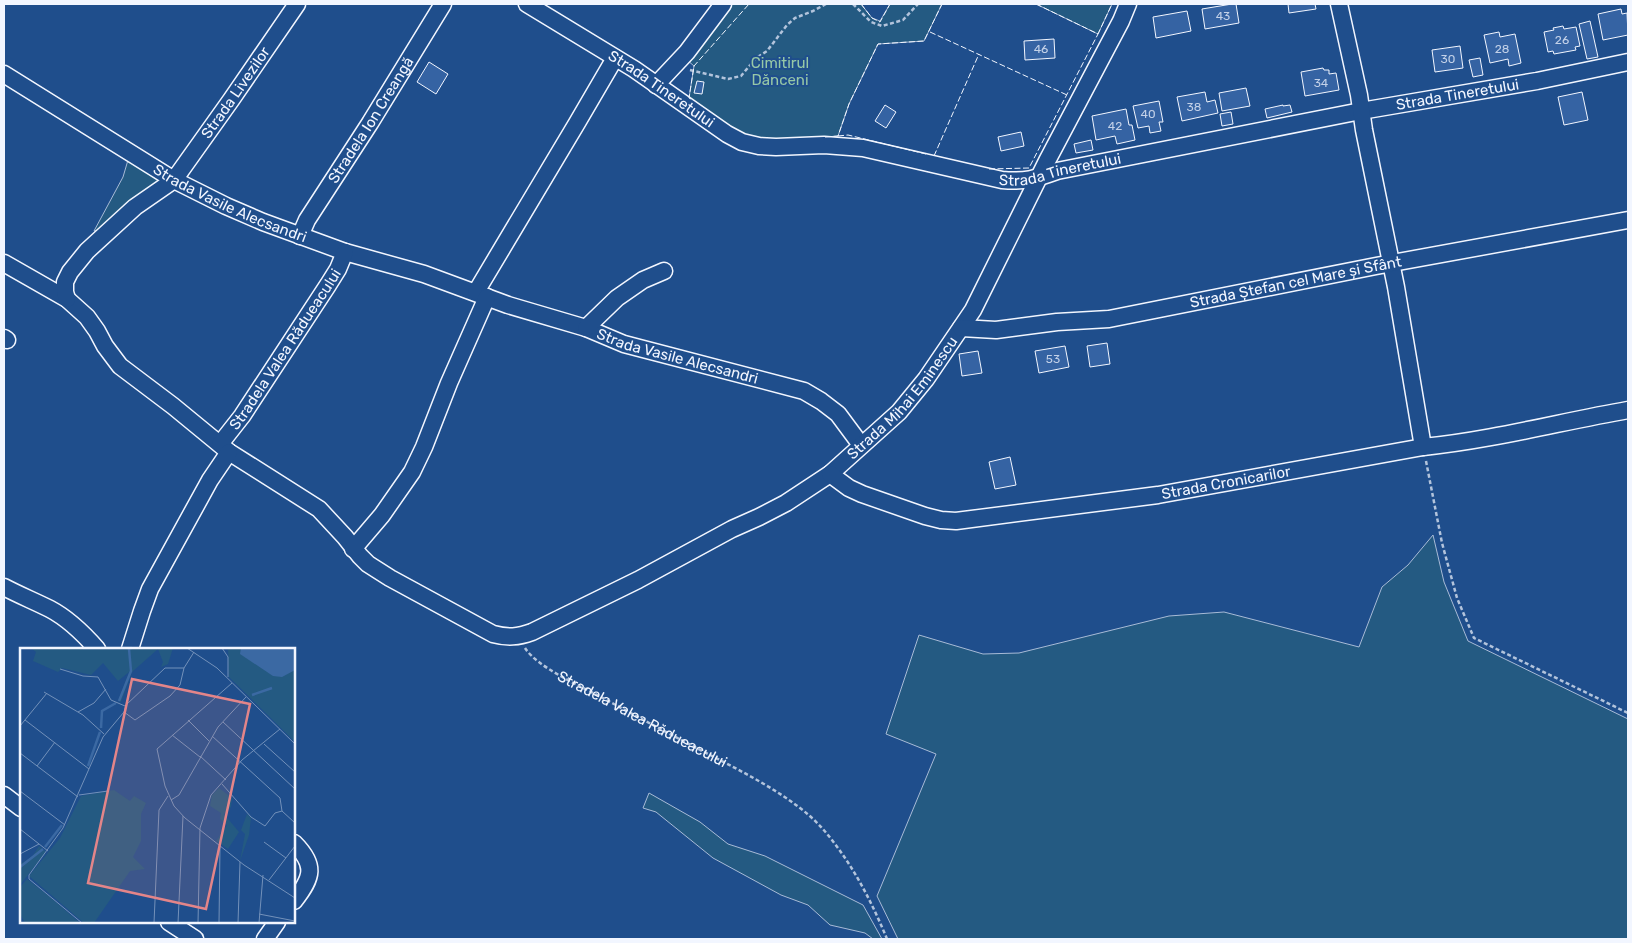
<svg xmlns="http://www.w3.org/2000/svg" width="1632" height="943" font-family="Rubik,sans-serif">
<rect width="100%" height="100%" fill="#1f4e8c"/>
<g fill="#245a82" stroke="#a8bbd7">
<path d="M730,4H861L872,18L880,21L890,4H942L924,41L878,44L849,104L838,136L787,140L744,137L689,98L694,66L687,60Z"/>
<path d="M1036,4H1112L1098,34Z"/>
<path d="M128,160L162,180L100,231H94L123,177Z"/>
<path d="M1433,535L1444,582L1468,641L1628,719V939H898L877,896L936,754L886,734L919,635L983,654L1019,653L1169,616L1224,612L1359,647L1382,587L1408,565Z"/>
<path d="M649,793L700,822L728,844L765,856L863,905L882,939H873L865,933L830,925L808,905L781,895L713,858L656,812L643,808Z"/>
</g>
<g fill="#3563a3" stroke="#f2f6ff">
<path d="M1232,4H1236L1239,23L1205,29L1202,9Z"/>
<path d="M1288,4H1315L1316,9L1289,13Z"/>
<path d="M1621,9L1622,14L1627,13L1628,35L1603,40L1598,14Z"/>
<path d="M1187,11L1191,31L1156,38L1153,17Z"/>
<path d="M1590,21L1598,57L1587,59L1579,24Z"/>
<path d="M1563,26L1564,29L1576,27L1580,46L1575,47L1576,50L1554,54L1553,51L1548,52L1544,32L1554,30L1553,28Z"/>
<path d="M1499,32L1500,37L1515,34L1521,63L1509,66L1508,59L1490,63L1484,35Z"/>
<path d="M1054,39L1055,58L1025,60L1024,41Z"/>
<path d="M1460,46L1463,68L1435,72L1432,50Z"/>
<path d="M1480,58L1483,75L1473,77L1469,60Z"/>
<path d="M429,62L448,74L436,94L417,82Z"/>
<path d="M1323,68L1324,70H1329V74L1336,73L1339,90L1305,96L1301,72Z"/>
<path d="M697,81L704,82L702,94L694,93Z"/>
<path d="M1246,88L1250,106L1222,111L1219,93Z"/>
<path d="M1205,92L1207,102L1215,100L1218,113L1182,121L1177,97Z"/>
<path d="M1582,92L1588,120L1564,125L1558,97Z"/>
<path d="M1159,101L1163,122H1159L1161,131L1150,133L1149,126L1138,128L1133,106Z"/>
<path d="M885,105L896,112L886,128L875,121Z"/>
<path d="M1283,105V106L1290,105L1292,112L1267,118L1265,109Z"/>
<path d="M1126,109L1129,125H1132L1135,140L1117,144L1115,136L1096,140L1092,116Z"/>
<path d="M1231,112L1233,124L1222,126L1220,114Z"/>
<path d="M1021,132L1024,146L1001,151L998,137Z"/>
<path d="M1091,140L1093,150L1076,153L1074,144Z"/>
<path d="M1107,343L1110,364L1090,367L1087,346Z"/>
<path d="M1065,346L1069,367L1039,373L1035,351Z"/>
<path d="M978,351L982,373L962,376L959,354Z"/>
<path d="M1010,457L1016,485L995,489L989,462Z"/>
</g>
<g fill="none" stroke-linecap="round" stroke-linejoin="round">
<g stroke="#f2f6ff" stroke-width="19">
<g id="minor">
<path id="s2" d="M527,4L634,69L727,134L742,142L759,146L776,147L824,145L863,148L1002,180C1025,182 1035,179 1057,171L1361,111L1537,81L1628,62"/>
<path d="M1339,4L1359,95L1364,130L1396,287L1423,447"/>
<path id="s3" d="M4,74L174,180L226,206L263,222L345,252L424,274L508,305L586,328L624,344L804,391L821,401L838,414L861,445"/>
<path d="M656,85L687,52L723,4"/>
<path id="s4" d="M300,236L307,220L370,123L443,4"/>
<path id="s5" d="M4,263L67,299L87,317L97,331L105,346L120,366L173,406L229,452L319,509L345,537L360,556L368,564L390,578L493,634C508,638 518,637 532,632L638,580L732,529L759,517L786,503L830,474L899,412L926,379L973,310L1047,161L1121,21L1128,4"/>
<path d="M476,292L577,123L615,58"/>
<path id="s6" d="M67,299L65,292V282L70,272L87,251L135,207L174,180L231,100L297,4"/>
<path d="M586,328L617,298L643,280L664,271"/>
<path id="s7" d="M961,328L996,330L1057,322L1109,319L1376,266L1628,220"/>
<path d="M4,338L7,340"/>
<path id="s8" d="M220,444L242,416L328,285L338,269L345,252"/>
<path id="s9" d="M830,474L849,488L862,494L925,516L941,520L956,521L1158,495L1423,447C1492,440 1560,422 1628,410"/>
<path d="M353,549L382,515L412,472L424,447L449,383L487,297"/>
<path d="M4,587C19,595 34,601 50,609C69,619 83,633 97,649"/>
<path d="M130,649L142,611L150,589L210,480L229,452"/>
<path d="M4,795L21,808"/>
<path d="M294,843C316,865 313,877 294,901"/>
<path d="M169,922L195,939"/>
<path d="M265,939L277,922"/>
</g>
</g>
<g stroke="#b3c4dc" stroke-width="2.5" stroke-dasharray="4 2.5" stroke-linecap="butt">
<path d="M853,4L871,22L882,26L903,20L918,4"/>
<path d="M690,70L728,79L741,76L756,58L767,51L787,25L795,18L813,11L826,4"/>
<path d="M1426,461L1442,543L1457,598L1474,638L1628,713"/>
<path id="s1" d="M525,648C537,667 580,686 601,697C638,717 675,737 712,756C747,774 796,799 822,828C851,861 871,900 887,939"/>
</g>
<use href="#minor" stroke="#1f4e8c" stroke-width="16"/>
<g stroke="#f2f6ff" stroke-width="1" stroke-dasharray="6 2.5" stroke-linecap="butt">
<path d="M861,4L872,18L880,22L890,4"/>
<path d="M1036,4L1098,34L1112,4"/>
<path d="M930,32L1067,95"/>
<path d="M691,99L689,98L694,66L749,4"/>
<path d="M838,136L848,135L926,154"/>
<path d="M825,137L838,136L849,104L878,44L924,41L942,4"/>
<path d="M934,156L979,54"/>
<path d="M989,169L1029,168L1098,34"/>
</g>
</g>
<g text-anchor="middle" stroke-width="4" stroke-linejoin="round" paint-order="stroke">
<g font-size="12" fill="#c3d1e8">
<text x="1223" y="20">43</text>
<text x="1562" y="44">26</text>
<text x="1041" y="53">46</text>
<text x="1502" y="53">28</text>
<text x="1448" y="63">30</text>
<text x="1321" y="87">34</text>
<text x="1194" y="111">38</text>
<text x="1148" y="118">40</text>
<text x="1115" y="130">42</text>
<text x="1053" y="363">53</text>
</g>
<g font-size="15" fill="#97c8a6" stroke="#1f4e8c">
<text x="780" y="68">Cimitirul<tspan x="780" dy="17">Dănceni</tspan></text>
</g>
<g font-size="15" fill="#f2f6ff" stroke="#1f4e8c">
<text dy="5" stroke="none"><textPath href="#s2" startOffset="159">Strada Tineretului</textPath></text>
<text dy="5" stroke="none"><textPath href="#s6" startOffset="275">Strada Livezilor</textPath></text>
<text dy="5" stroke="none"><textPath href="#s2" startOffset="984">Strada Tineretului</textPath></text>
<text dy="5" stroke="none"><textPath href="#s4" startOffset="136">Stradela Ion Creangă</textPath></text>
<text dy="5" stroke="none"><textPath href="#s2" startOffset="579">Strada Tineretului</textPath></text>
<text dy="5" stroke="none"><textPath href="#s3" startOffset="261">Strada Vasile Alecsandri</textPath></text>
<text dy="5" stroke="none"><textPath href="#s7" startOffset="339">Strada Ștefan cel Mare și Sfânt</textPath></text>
<text dy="5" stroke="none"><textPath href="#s8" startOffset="115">Stradela Valea Rădueacului</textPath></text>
<text dy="5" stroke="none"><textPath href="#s3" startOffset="735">Strada Vasile Alecsandri</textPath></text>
<text dy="5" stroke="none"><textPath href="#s5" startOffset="1104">Strada Mihai Eminescu</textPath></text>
<text dy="5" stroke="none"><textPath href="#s9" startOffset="409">Strada Cronicarilor</textPath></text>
<text dy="5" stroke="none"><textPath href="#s1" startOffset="138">Stradela Valea Rădueacului</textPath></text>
</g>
</g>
<g transform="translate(20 648)">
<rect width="275" height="275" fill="#1f4e8c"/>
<path d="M11,0H153L148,16L141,19L143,14L138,1L112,24L101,54L98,53L109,24L98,33L83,15L71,27L42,20L38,24L13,13L16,4ZM208,0H223L275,21V94L209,29ZM199,140L212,150L211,159L204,166L219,184L208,201L196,193L207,177L200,171L201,165L190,158L192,147ZM94,142L110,153L114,148L126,155L121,166V193L113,209L125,221L110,223L74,275H64L9,228L40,190L61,148ZM227,166L231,170L229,187L220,213L225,186L221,182ZM19,198L26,204L0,237V216L12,209ZM7,231L30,249L60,275H5L0,266V239Z" fill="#245a82"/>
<path d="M221,0H275V22L262,29L253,28L220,6Z" fill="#3b69a3"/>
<path fill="none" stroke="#3b69a3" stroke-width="2.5" d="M63,0H112M232,47L252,40M99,53L111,23L109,1M81,80L82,63L96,55M68,118L80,84M25,199L42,177M0,219L23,201"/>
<path fill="none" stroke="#7391ba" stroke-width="1" d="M167,0L197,20L275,96M202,0L208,9V29M40,21L63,28L78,29L91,52L105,58M212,35L137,101L145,138L154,158L165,170L224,217L275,250M24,44L63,67L84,86M58,64L74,55L86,41M104,64L115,72L150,48L160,37L164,20L174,4M5,72L69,121M168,72L189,93M203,74L275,141M0,78L27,45M152,87L180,109M192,88L260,150L262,163L275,175M244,96L275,124M0,105L58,149M180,108L206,132M17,118L35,94M202,136L231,169L245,178L255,165L262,163M0,143L45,177M59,147L88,143M151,152L159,147L198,79L226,49M0,181L28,203M244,194L266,210M0,206L19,196M249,232L275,198M239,266L275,273M62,275L9,231V227L43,180L83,89L104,64L106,57L145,20H164M134,275L139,162L148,148M158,275L163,168M178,275L180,180L191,147L222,112L260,81M199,275L200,198M218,275L220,214M239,275L243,227"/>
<path fill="#e38589" fill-opacity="0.15" stroke="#e38589" stroke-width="2.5" d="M112,31L230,56L186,261L68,235Z"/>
<rect width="275" height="275" fill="none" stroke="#f2f6ff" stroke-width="2.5"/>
</g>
<rect width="1632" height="943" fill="none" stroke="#f2f6ff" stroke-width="10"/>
</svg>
